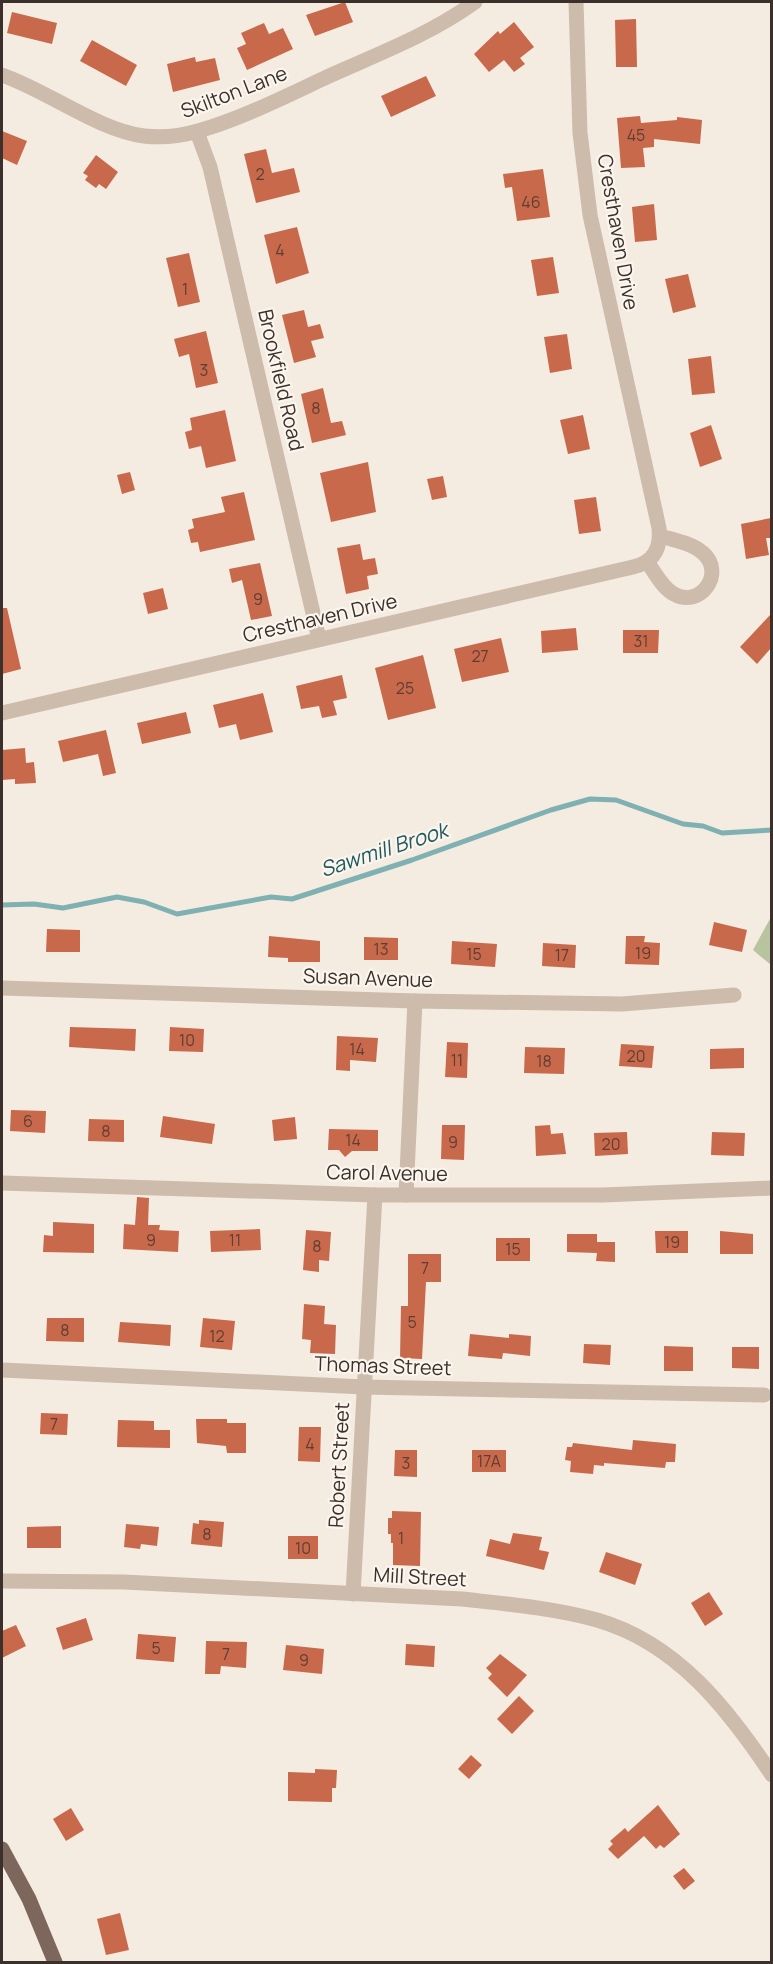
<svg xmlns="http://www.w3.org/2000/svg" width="773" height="1964" font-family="Manrope,sans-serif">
<rect width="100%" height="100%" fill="#f4ebe1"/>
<path fill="#b8c4a0" d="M771,917V965L753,950Z"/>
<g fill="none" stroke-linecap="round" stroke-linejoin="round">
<path stroke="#7fb0b2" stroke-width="5" d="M2,905L34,904L63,908L117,897L144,902L177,914L271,897L292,899L412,860L551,810L590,799L616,800L683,824L703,826L722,833L772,830"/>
</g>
<g fill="#c8694b">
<path d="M345,2L353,22L315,36L306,15Z"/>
<path d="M12,12L57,23L52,44L7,33Z"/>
<path d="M636,19L637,67H616L615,20Z"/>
<path d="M514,22L534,47L520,58L525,64L514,72L504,60L489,72L474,54L498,31L500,34Z"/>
<path d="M264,23L269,34L283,28L293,49L247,70L237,48L246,44L241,33Z"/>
<path d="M92,40L137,65L126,86L80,61Z"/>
<path d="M195,57L196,62L215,58L220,80L173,92L167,64Z"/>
<path d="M426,76L436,96L391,117L381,96Z"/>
<path d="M640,116L641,123L677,120V117L702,120L700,144L654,139V147L643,148L645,167L621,168L617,118Z"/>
<path d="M2,131L27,141L17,165L2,158Z"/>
<path d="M266,149L272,173L294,168L300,192L256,203L244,154Z"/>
<path d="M96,155L118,172L106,189L99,184L96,188L85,180L88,176L83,173Z"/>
<path d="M543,169L550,217L517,221L512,187L505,188L503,174Z"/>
<path d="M654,204L657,240L635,242L632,207Z"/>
<path d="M297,227L309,273L276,284L264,235Z"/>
<path d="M189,253L200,302L178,307L166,258Z"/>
<path d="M553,257L559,293L537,296L531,260Z"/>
<path d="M688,274L696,307L673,313L665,279Z"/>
<path d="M304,310L308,327L320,324L324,338L311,341L316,357L294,363L282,315Z"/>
<path d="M206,331L218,383L196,388L189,354L179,357L174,339Z"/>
<path d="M567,334L572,369L550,373L544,337Z"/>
<path d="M711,356L715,393L692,395L688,359Z"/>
<path d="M323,388L331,423L342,421L346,435L312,443L301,394Z"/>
<path d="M225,410L236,461L206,468L201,446L189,449L185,432L192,430L190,418Z"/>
<path d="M583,415L590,449L568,454L560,420Z"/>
<path d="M711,425L722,459L700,467L690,433Z"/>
<path d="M368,462L376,512L331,522L320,473Z"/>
<path d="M130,472L135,490L122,494L117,475Z"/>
<path d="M443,476L447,497L432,500L427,479Z"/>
<path d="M244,492L255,540L200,552L198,542L191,543L188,530L194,528L192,519L225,512L221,497Z"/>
<path d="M596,497L601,531L579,534L574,500Z"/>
<path d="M771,518V538H766L769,555L746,559L741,524Z"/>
<path d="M360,544L363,560L375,558L378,574L367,576L369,589L346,594L337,548Z"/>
<path d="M260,563L272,616L251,620L242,580L232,583L229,569Z"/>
<path d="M163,588L168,609L148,614L143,593Z"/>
<path d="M2,608H7L21,669L2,674Z"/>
<path d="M771,614V648L757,664L740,647Z"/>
<path d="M576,628L578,650L542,653L541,631Z"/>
<path d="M623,630H659L658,653H623Z"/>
<path d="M501,638L509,672L462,682L454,649Z"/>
<path d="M423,655L436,708L388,720L375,668Z"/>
<path d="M342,675L347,698L333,701L337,715L322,718L319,706L301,709L296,686Z"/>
<path d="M263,693L273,732L240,740L236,724L219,728L213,705Z"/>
<path d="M186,712L191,733L142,744L137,723Z"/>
<path d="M106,730L116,773L103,776L98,754L63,762L58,741Z"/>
<path d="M25,748L26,763L34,762L36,783L15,784V779L2,780V750Z"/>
<path d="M714,922L747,930L742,952L709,945Z"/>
<path d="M47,929L80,930V952H46Z"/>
<path d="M269,936L320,941V962H288V958L268,957Z"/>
<path d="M626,936H645L644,942L660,943L659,965L625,964Z"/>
<path d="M364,937L398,938V960H364Z"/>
<path d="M452,941L497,944L495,967L451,964Z"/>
<path d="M543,943L576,945L575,968L542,966Z"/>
<path d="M70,1027L136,1029L135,1051L69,1047Z"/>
<path d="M170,1027L204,1029L203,1052L169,1051Z"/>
<path d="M337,1036L378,1038L376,1062L350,1060V1071L336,1070Z"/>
<path d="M447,1042L468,1043L467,1078L445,1077Z"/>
<path d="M621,1044L654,1046L652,1068L619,1066Z"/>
<path d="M525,1047L565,1048L564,1074L524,1073Z"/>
<path d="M744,1048V1068L710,1069V1049Z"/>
<path d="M11,1110L46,1111L45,1133L10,1131Z"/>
<path d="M163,1116L215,1124L212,1144L160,1137Z"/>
<path d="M295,1117L297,1139L274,1141L272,1120Z"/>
<path d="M89,1119L124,1120V1142L88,1141Z"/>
<path d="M442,1125H465L464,1160L441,1159Z"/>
<path d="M550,1125L551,1134L563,1133L566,1154L536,1156L535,1126Z"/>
<path d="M329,1129L378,1130V1151H352L345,1157L339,1150H328Z"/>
<path d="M627,1132L628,1154L595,1156L594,1133Z"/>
<path d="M712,1132L745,1133L744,1156L711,1155Z"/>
<path d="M137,1197L149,1198L148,1225H160L159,1230L179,1231L178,1252L123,1249L124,1224L135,1225Z"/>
<path d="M53,1222L94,1224V1253L43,1252L44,1235L53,1236Z"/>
<path d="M260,1229L261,1250L211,1252L210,1231Z"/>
<path d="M306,1230L331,1232L329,1261L319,1260V1272L303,1270Z"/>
<path d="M655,1231H688V1253H656Z"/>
<path d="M720,1231L753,1234V1254H720Z"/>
<path d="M567,1234H597V1242H615V1262L596,1261L597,1253L567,1252Z"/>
<rect x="496" y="1238" width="34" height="23"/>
<path d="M408,1254H441V1282H426L422,1359L400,1358L401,1306H408Z"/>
<path d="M304,1304L325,1306L324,1324L336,1325L335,1354L310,1353L311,1340L302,1339Z"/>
<path d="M47,1318H84V1342L46,1341Z"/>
<path d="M203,1318L235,1321L232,1350L200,1347Z"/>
<path d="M120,1322L171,1325L170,1346L118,1342Z"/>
<path d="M470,1334L509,1338V1334L531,1336L530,1356L503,1353L502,1359L468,1356Z"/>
<path d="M584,1344L611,1345L610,1365L583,1363Z"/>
<path d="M664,1346L693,1347V1371H664Z"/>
<path d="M732,1347H759V1369L732,1368Z"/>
<path d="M41,1413L68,1414L67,1435L40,1434Z"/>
<path d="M196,1419H227V1423H246V1453H227L226,1446L197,1443Z"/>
<path d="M118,1420L154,1421V1430H170V1448L117,1447Z"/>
<path d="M299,1427H321L320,1462L298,1461Z"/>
<path d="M633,1440L676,1444L675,1462H666L665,1468L604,1463V1466L594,1465L593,1474L570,1472L571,1461L565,1460L567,1447H572L573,1443L632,1450Z"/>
<path d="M395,1450H417V1477L394,1476Z"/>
<rect x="472" y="1450" width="34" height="22"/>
<path d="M392,1511L421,1512L420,1566L393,1565V1543H391V1534H388V1518H392Z"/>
<path d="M199,1520L224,1522L222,1547L191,1544L193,1523L199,1524Z"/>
<path d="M126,1524L159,1527L157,1546L141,1544L140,1549L124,1547Z"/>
<path d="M61,1526V1548H27V1527Z"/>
<path d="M513,1533L542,1537L539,1550L549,1552L544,1570L486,1556L490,1539L510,1544Z"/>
<rect x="288" y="1536" width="30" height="23"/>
<path d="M606,1552L642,1564L635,1585L599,1572Z"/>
<path d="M709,1592L723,1614L705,1626L691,1603Z"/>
<path d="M86,1618L93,1640L63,1650L56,1628Z"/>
<path d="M16,1625L26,1646L2,1658V1631Z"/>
<path d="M138,1634L176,1637L174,1662L136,1659Z"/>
<path d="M206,1641L247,1642L246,1668L221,1666L220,1674H205Z"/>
<path d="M406,1644L435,1646L434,1667L405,1665Z"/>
<path d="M286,1645L324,1649L322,1674L283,1670Z"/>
<path d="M500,1654L527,1675L507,1697L488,1678L492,1674L486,1668Z"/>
<path d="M519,1696L534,1711L512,1734L497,1719Z"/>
<path d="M471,1755L482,1765L469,1779L458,1769Z"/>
<path d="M315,1769L337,1770L336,1788H332V1802L288,1801V1772L315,1773Z"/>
<path d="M658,1805L680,1834L664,1848L660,1845L656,1849L644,1836L618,1859L608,1849L613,1844L610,1841L625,1828L628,1832Z"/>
<path d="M71,1808L84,1830L66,1841L53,1819Z"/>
<path d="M684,1868L695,1881L684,1890L673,1876Z"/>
<path d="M120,1913L129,1950L106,1955L97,1919Z"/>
</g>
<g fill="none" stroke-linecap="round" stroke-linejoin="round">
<g stroke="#cdbbac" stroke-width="15">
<path d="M2,75C48,91 98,130 144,136C161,138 181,136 198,131C243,118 286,96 329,76C378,54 431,34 475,2"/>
<path d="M197,132L210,167L319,639"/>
<path d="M647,562C655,572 662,588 674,594C700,609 726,573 703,553C692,543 674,540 660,536"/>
<path d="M2,713L633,567C654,562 661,548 659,528L590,215L580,133L576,2"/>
<path d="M2,988L415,1001L622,1004L734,995"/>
<path d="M2,1183L375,1195H603L772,1188"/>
<path d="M406,1195L415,1001"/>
<path d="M2,1370L364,1387L764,1395"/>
<path d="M2,1581L124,1582L462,1599C507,1604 554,1608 597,1620C677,1643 728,1709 772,1775"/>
<path d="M353,1594L375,1195"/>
</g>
<path stroke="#7d675c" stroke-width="15" d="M2,1849L29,1899L55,1962"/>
</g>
<g text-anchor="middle" stroke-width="4.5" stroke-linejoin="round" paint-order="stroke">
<g font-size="16" fill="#5e3e33">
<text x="636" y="141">45</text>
<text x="260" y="180">2</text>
<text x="531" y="208">46</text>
<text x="280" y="256">4</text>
<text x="185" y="295">1</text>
<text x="204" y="376">3</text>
<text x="316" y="414">8</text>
<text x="258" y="605">9</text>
<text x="641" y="647">31</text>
<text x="480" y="662">27</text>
<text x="405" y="694">25</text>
<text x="381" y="955">13</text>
<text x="643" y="959">19</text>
<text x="474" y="960">15</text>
<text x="562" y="961">17</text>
<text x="187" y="1046">10</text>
<text x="357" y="1055">14</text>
<text x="636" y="1062">20</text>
<text x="457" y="1066">11</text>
<text x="544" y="1067">18</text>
<text x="28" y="1127">6</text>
<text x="106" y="1137">8</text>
<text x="353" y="1146">14</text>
<text x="453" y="1148">9</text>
<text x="611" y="1150">20</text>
<text x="151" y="1246">9</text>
<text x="235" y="1246">11</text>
<text x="672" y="1248">19</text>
<text x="317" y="1252">8</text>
<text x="513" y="1255">15</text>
<text x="425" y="1274">7</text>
<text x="412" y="1328">5</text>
<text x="65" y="1336">8</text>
<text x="217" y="1342">12</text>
<text x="54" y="1430">7</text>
<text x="310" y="1450">4</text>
<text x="489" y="1467">17A</text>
<text x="406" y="1469">3</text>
<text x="207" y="1540">8</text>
<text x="401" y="1544">1</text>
<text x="303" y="1554">10</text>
<text x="156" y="1654">5</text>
<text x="226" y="1660">7</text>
<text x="304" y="1666">9</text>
</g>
<g font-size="20" fill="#3b302b" stroke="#fbf5ee">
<text transform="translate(234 92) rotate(-21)" y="7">Skilton Lane</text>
<text transform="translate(618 232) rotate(80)" y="7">Cresthaven Drive</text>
<text transform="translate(281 380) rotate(77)" y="7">Brookfield Road</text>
<text transform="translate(320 618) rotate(-13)" y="7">Cresthaven Drive</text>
<text transform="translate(368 978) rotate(2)" y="7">Susan Avenue</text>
<text transform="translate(387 1173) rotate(1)" y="7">Carol Avenue</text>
<text transform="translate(383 1366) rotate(2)" y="7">Thomas Street</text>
<text transform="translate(339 1465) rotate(-87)" y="7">Robert Street</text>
<text transform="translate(420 1577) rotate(3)" y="7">Mill Street</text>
</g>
<g font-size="21" font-style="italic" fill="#1f5a5e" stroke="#fbf5ee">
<text transform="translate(384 850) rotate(-18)" y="7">Sawmill Brook</text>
</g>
</g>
<rect width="773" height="1964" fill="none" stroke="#3b302b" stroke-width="6"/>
</svg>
